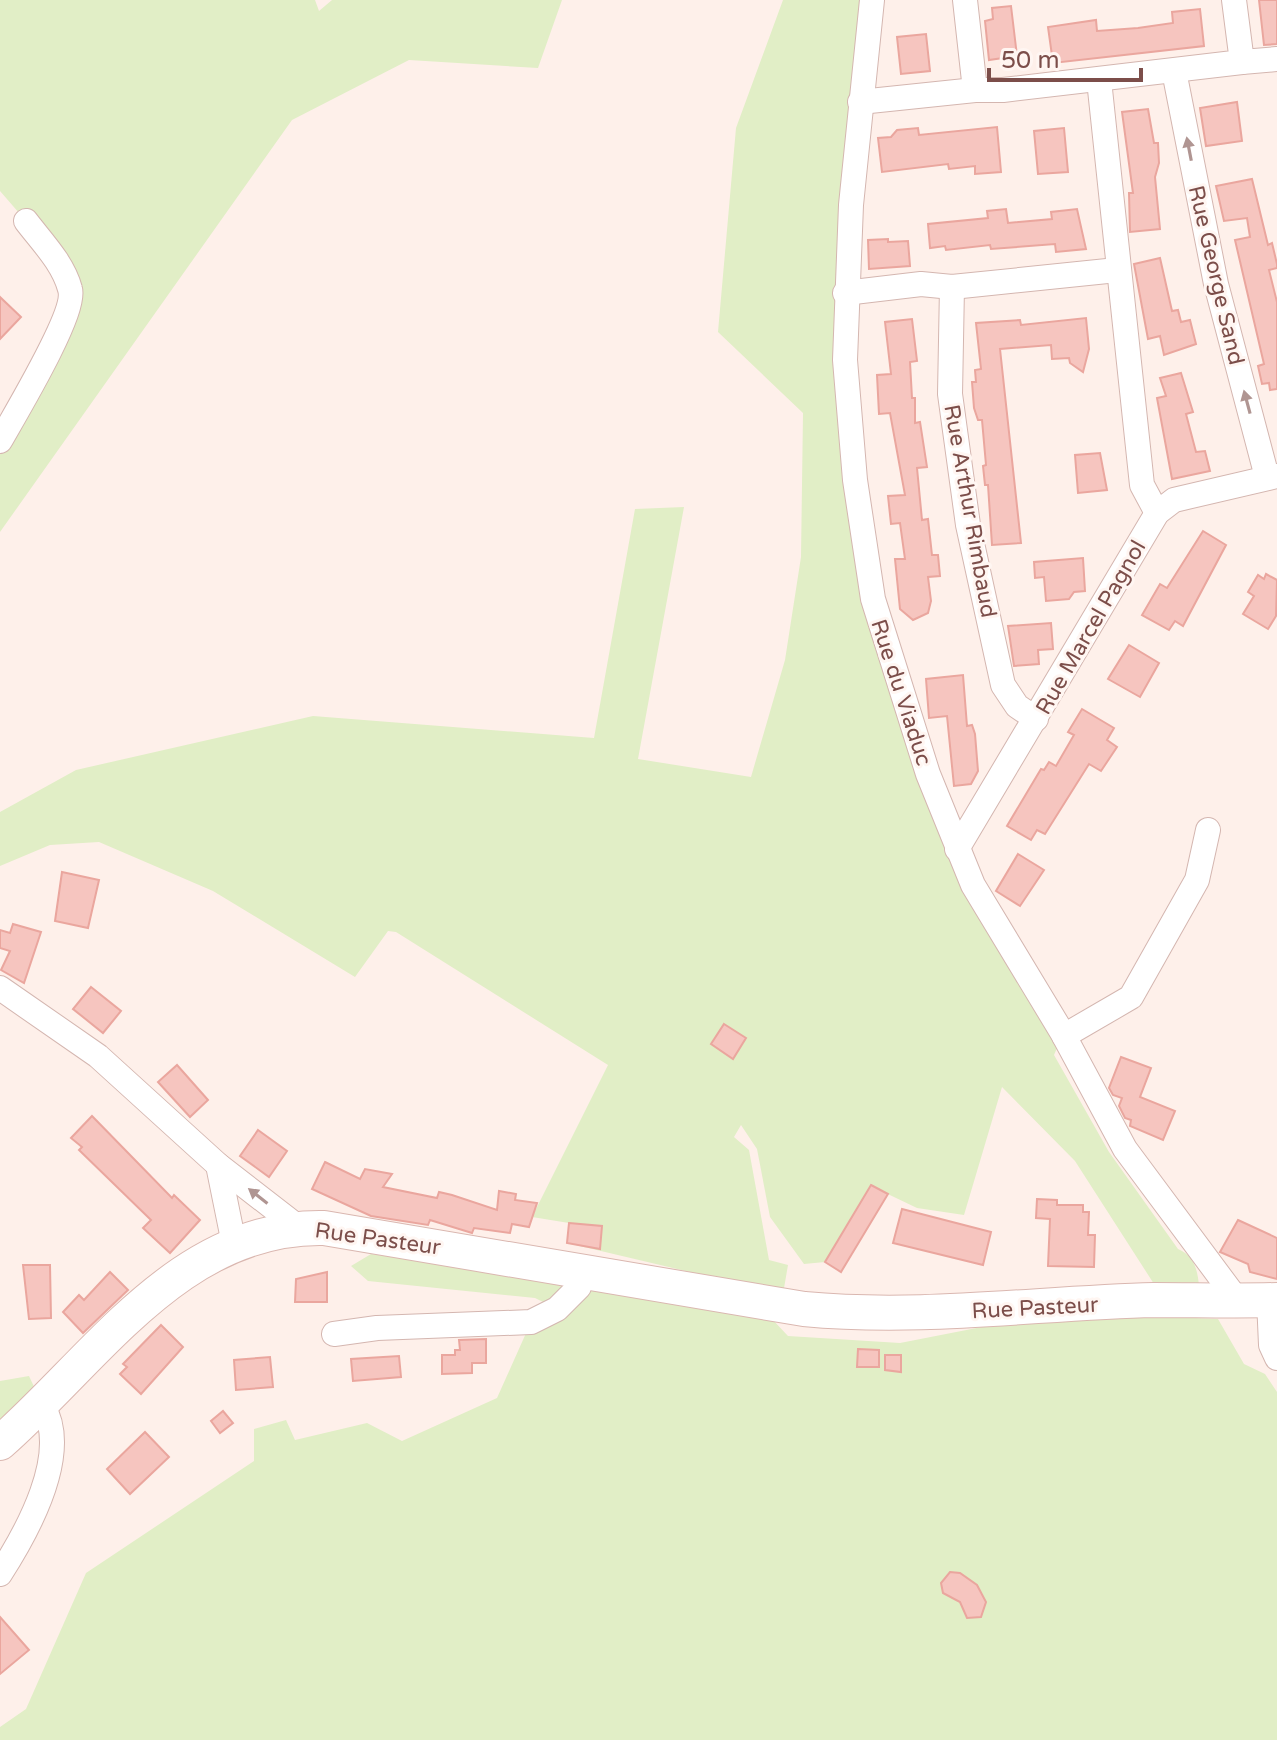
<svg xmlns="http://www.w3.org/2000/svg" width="1277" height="1740" font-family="'Varela Round',sans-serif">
<rect width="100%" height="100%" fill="#fef0ea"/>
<g fill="#e1eec6">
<path d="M0,0H315L319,11L332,0H562L538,68L409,60L292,120L0,532V441L72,293L26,221L0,191Z"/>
<path d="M783,0H872L860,102L855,480L928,774L1063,1034L1054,1055L1109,1152L1178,1249C1194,1256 1197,1268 1199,1285L1154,1284L1075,1161L1002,1087L964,1215L917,1208L871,1186L825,1262L804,1264L770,1217L757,1149L741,1125L734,1137L749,1150L769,1260L788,1265L783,1294L567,1243L569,1223L532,1217L608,1065L396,932L388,931L355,977L213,891L99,842L50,845L0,866V812L76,770L313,716L594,738L635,509L684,507L638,759L751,777L785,660L801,557L803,413L718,332L736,128Z"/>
<path d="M371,1254L581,1283L772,1319L788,1336L900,1343L997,1324L1114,1319L1124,1315L1218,1319L1244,1364L1265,1374L1277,1392V1740H0V1727L26,1709L86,1573L254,1461V1429L286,1420L295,1440L367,1423L402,1441L497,1398L531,1322L555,1308L535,1298L368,1281L351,1266Z"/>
<path d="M29,1376L43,1406L0,1443V1381Z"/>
</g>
<g fill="#f6c5bf" stroke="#eaa69e" stroke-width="2">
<path d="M1259,0H1277V44L1264,45Z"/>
<path d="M1011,6L1017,56L989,60L985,21L993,19L992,8Z"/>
<path d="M1200,9L1204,46L1053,63L1048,27L1096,20L1097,31L1138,28L1173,23L1172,12Z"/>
<path d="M926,34L930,71L901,74L897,37Z"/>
<path d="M1237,102L1242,141L1206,146L1200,108Z"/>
<path d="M1148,109L1154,143H1158L1159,163L1155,177L1160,229L1130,232L1129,193H1133L1122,112Z"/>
<path d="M997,127L1001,172L975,174V166L949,169L948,164L882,172L878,138L891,137L897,130L918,128L919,135Z"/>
<path d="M1064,128L1068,172L1038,174L1034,131Z"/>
<path d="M1252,179L1268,245L1272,243L1277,264V268L1269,270L1277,302V389L1270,390L1269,383L1262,384L1258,366L1264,364L1235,240L1250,237L1247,218L1224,221L1216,186Z"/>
<path d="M1006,209L1008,223L1052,219L1051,212L1077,209L1086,249L1056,252L1055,244L991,249L990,245L946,250L945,246L930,248L928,224L988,218L987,211Z"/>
<path d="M888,239V242L908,241L910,266L869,269L868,240Z"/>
<path d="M1160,258L1172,311L1178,310L1181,322L1190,320L1196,344L1164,355L1160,336L1148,339L1134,264Z"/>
<path d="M0,297L21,317L0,339Z"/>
<path d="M1086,318L1089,349L1083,372L1070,363L1069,358L1052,359L1051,345L1000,349L1021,543L992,545L988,485H985L983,466L986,465L982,420H978L974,408L972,382H976L975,370L981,369L976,323L1020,320L1021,325Z"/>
<path d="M912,319L917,361L910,362L912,398H915V423L920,422L927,467L917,468L922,520L928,519L932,555H938L940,576L928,577L931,601L928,613L913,620L900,609L895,559H905L900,523L891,524L888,496L905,495L890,413L879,414L877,375L891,374L885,322Z"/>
<path d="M1181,373L1193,412L1186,414L1196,452L1205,451L1210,471L1172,479L1157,398L1166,396L1160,378Z"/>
<path d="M1100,453L1107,490L1078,493L1075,455Z"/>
<path d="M1203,531L1226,545L1183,626L1175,621L1169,630L1142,615L1160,584L1167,588Z"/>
<path d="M1083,558L1085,591L1074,592L1069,599L1046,601L1044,577L1035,578L1034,562Z"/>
<path d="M1266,574L1277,580L1276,616L1268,629L1243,614L1254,596L1248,592L1258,575L1264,579Z"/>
<path d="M1051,623L1053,649L1038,650L1039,664L1014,666L1008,626Z"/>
<path d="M1129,645L1159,663L1140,697L1108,679Z"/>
<path d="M963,675L967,726L972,725L975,734L978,771L971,784L954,786L947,716L929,718L926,679Z"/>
<path d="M1082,709L1114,728L1107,740L1117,747L1101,771L1089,764L1045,834L1037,830L1031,840L1007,826L1041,769L1044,770L1049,762L1056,766L1074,735L1068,732Z"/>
<path d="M1018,854L1044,870L1020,906L996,891Z"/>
<path d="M62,872L99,880L88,928L55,921Z"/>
<path d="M13,924L41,932L24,983L1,970L10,951L0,948V930L10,933Z"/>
<path d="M91,987L121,1011L103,1033L73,1009Z"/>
<path d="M724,1024L746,1038L733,1059L711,1044Z"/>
<path d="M1121,1057L1151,1068L1140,1097L1175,1111L1163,1140L1130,1126L1131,1120L1125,1118L1119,1106L1122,1098L1113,1095L1109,1088Z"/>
<path d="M177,1065L208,1100L190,1117L158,1082Z"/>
<path d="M92,1116L172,1198L174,1195L200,1220L170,1253L143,1228L151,1220L79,1150L82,1147L71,1138Z"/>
<path d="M258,1130L287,1151L269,1177L240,1156Z"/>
<path d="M325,1162L360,1179L365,1169L392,1174L383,1187L437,1198L439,1192L452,1195L497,1210L499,1191L516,1194L515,1200L537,1203L529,1227L512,1224L510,1233L474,1228L472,1233L430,1220L428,1225L371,1216L312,1189Z"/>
<path d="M871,1185L888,1194L841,1272L825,1262Z"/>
<path d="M1037,1199L1057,1200V1205H1083V1212H1089L1088,1235H1095L1094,1267L1048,1266L1050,1219L1036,1218Z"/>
<path d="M902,1209L991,1232L983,1265L893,1243Z"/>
<path d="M1238,1220L1277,1238V1279L1250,1272L1248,1264L1220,1252Z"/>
<path d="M569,1223L602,1226L600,1249L567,1243Z"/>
<path d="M23,1265H50L51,1318L29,1319Z"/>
<path d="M110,1272L128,1290L83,1333L63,1312L79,1295L84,1300Z"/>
<path d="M327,1272V1302H295L296,1279Z"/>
<path d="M161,1325L183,1347L141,1394L120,1374L127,1367L123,1364Z"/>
<path d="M486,1339V1363H472V1373L442,1374V1355H455V1350H460L459,1340Z"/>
<path d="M858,1349L879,1350V1367H857Z"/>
<path d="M885,1355H901V1372L885,1370Z"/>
<path d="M399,1356L401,1377L353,1381L351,1359Z"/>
<path d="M270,1357L273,1387L236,1390L234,1360Z"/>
<path d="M223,1411L233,1423L220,1433L211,1421Z"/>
<path d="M145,1432L169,1457L130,1494L107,1469Z"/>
<path d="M950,1572L960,1573L977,1585L986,1602L981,1617L967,1618L960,1602L943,1593L941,1583Z"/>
<path d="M0,1617L29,1650L0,1674Z"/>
</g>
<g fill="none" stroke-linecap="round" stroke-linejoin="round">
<g stroke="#d4b6b0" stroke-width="26">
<g id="minor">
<path d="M872,0L851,205L845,360L855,480L873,599L928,774L973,885L1063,1034L1125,1149L1238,1301"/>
<path d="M965,0L975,90H1003L1242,62L1234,0"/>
<path d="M1242,62L1277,59"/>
<path d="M1174,71L1216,284L1267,477"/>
<path d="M1099,80L1142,485L1157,513"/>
<path d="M860,102L975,90"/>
<path d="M952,287L950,394L968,525L1003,685L1017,706L1036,719"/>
<path d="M845,293L921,284L952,287L1117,270"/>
<path d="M0,441C14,416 77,312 70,289C63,263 42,242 26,221"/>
<path d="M957,849L1157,513L1174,500L1277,476"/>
<path d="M0,988L98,1056L218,1165L298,1227"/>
<path d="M1064,1036L1131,997L1197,880L1208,830"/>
<path d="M218,1165L234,1244"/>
<path d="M1269,1300L1271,1345L1277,1358"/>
<path d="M334,1334L377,1328L531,1322L557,1309L579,1287L583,1270"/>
<path d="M0,1574C27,1532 71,1454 43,1406"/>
</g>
</g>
<g stroke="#dab7b0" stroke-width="36">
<path id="secondary" d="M0,1443C97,1358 181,1225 324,1228L804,1309C922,1320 1037,1303 1154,1300C1195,1300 1236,1301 1277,1300"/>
</g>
<use href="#minor" stroke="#fff" stroke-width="24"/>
<use href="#secondary" stroke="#fff" stroke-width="34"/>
</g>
<defs><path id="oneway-solid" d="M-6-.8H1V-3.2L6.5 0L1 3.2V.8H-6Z" transform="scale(2)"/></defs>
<g fill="#b09592">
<use href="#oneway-solid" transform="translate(1189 149) rotate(-101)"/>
<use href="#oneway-solid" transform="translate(1247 402) rotate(-105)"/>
<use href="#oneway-solid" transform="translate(258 1196) rotate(-142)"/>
</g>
<g text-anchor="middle" stroke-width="6" stroke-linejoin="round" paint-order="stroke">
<g font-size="22" fill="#7c4e4a" stroke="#fff6f2">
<text transform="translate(1217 275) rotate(77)" y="8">Rue George Sand</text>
<text transform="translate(971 511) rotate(80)" y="8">Rue Arthur Rimbaud</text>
<text transform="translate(1090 627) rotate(-60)" y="8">Rue Marcel Pagnol</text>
<text transform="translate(902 692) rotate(72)" y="8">Rue du Viaduc</text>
<text transform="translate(378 1238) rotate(8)" y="8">Rue Pasteur</text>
<text transform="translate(1035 1307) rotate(-3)" y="8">Rue Pasteur</text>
</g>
</g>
<path d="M989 68v12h152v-12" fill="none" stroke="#7c4e4a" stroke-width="4"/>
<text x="1001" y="68" font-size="24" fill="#7c4e4a" stroke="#fff6f2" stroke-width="6" paint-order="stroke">50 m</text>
</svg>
